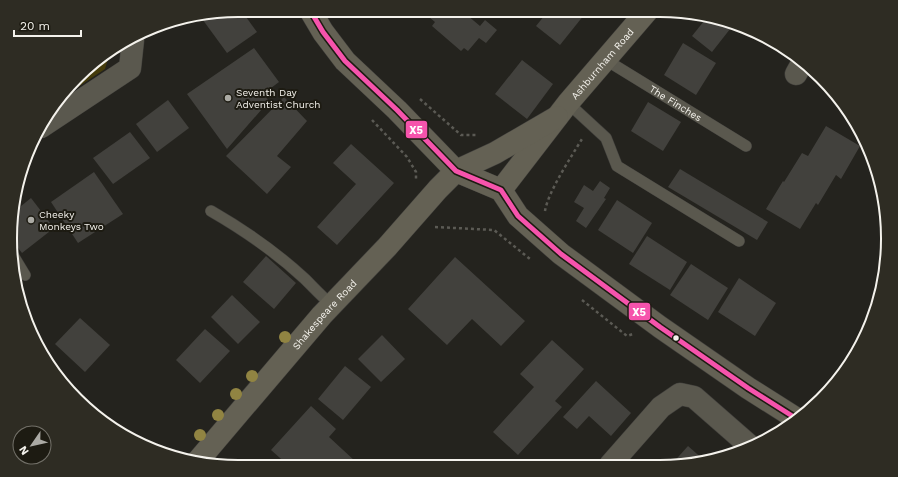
<svg xmlns="http://www.w3.org/2000/svg" width="898" height="477" font-family="'Work Sans',sans-serif">
<rect width="100%" height="100%" fill="#24231e"/>
<path fill="#443b0b" d="M110,52L105,69L60,99L99,57Z"/>
<g fill="#42413d">
<path d="M241,10L257,32L227,53L200,16Z"/>
<path d="M435,10H461L480,26L485,20L497,30L486,43L479,38L468,51L464,48L461,51L432,26L435,22L429,17Z"/>
<path d="M549,10H588L560,45L536,26Z"/>
<path d="M708,16L719,18L734,24L712,52L692,36Z"/>
<path d="M683,43L716,63L696,95L664,75Z"/>
<path d="M254,48L279,82L263,94L269,101L227,149L187,94Z"/>
<path d="M522,60L553,84L527,119L495,94Z"/>
<path d="M284,97L307,121L277,156L291,167L267,194L226,156Z"/>
<path d="M168,100L189,128L157,152L136,124Z"/>
<path d="M648,102L681,122L663,151L631,131Z"/>
<path d="M826,126L860,146L841,179L836,175L818,205L816,203L800,229L766,209L783,181L784,182L802,153L808,156Z"/>
<path d="M130,132L150,158L113,184L93,158Z"/>
<path d="M351,144L394,183L337,245L317,227L356,184L333,163Z"/>
<path d="M680,169L768,222L757,240L668,187Z"/>
<path d="M94,172L123,214L78,243L51,202Z"/>
<path d="M600,181L610,188L604,198L606,199L586,228L576,221L584,208L574,202L584,185L593,191Z"/>
<path d="M31,198L54,228L22,253L12,240L15,211Z"/>
<path d="M617,200L652,223L633,253L598,230Z"/>
<path d="M647,236L687,262L670,290L629,264Z"/>
<path d="M266,256L296,283L274,309L243,282Z"/>
<path d="M455,257L525,321L501,346L472,319L447,345L408,309Z"/>
<path d="M691,264L728,288L708,320L670,295Z"/>
<path d="M739,278L776,303L755,336L718,312Z"/>
<path d="M232,295L260,322L238,344L211,317Z"/>
<path d="M80,318L110,345L85,372L55,344Z"/>
<path d="M205,329L230,351L200,383L176,360Z"/>
<path d="M382,335L405,359L381,382L358,359Z"/>
<path d="M552,340L584,369L555,401L562,407L518,455L493,432L534,387L520,374Z"/>
<path d="M345,366L371,387L343,420L318,399Z"/>
<path d="M596,381L631,413L611,436L589,416L577,429L563,417Z"/>
<path d="M311,406L336,429L329,437L355,461L350,466H310L306,463L302,466H289L271,450Z"/>
<path d="M688,446L705,461L689,465H671Z"/>
</g>
<g fill="none" stroke-linecap="round" stroke-linejoin="round">
<g stroke="#403f3c" stroke-width="12">
<g id="lane">
<path id="s1" d="M606,60L746,146"/>
<path d="M568,103L606,138L617,166L739,241"/>
<path d="M211,211C244,230 277,253 305,279C314,288 322,297 332,305"/>
<path d="M11,252L25,275"/>
</g>
</g>
<g stroke="#403f3c" stroke-width="23">
<g id="street">
<path d="M796,74L801,65"/>
<path d="M41,127L130,68L133,40"/>
<path d="M610,465L661,407L680,394L694,397L750,446"/>
</g>
</g>
<g stroke="#403f3c" stroke-width="23">
<g id="primary">
<path d="M310,10L323,32L345,61L397,110L456,171L501,190L518,216L561,254L660,327L748,388L797,419"/>
<path id="s2" d="M501,190L568,103L648,10"/>
<path id="s3" d="M197,462L322,315L387,247L438,189L456,171L495,153L557,117"/>
</g>
</g>
<g stroke="#5b5a54" stroke-width="2.5" stroke-dasharray="3 3" stroke-linecap="butt">
<path d="M420,99L461,135H477"/>
<path d="M372,120L407,157L416,172V179"/>
<path d="M545,211C548,192 571,157 582,139"/>
<path d="M435,227L494,230L530,259"/>
<path d="M582,300L627,336L633,334"/>
</g>
<use href="#lane" stroke="#5a584e" stroke-width="11"/>
<use href="#street" stroke="#5a584e" stroke-width="22"/>
<use href="#primary" stroke="#646154" stroke-width="22"/>
<g stroke="#1d1b12" stroke-width="8">
<path id="bus-1" d="M310,10L323,32L345,61L397,110L456,171L501,190L518,216L561,254L660,327L748,388L797,419"/>
</g>
<use href="#bus-1" stroke="#f653ac" stroke-width="5"/>
</g>
<g fill="#918442">
<circle cx="285" cy="337" r="6"/>
<circle cx="252" cy="376" r="6"/>
<circle cx="236" cy="394" r="6"/>
<circle cx="218" cy="415" r="6"/>
<circle cx="200" cy="435" r="6"/>
</g>
<g fill="#abaaa4" stroke="#1d1b12" stroke-width="1.5">
<circle cx="228" cy="98" r="4"/>
<circle cx="31" cy="220" r="4"/>
</g>
<circle fill="#f4f2ec" stroke="#1d1b12" stroke-width="1.5" cx="676" cy="338" r="3.5"/>
<g text-anchor="middle" stroke-width="4" stroke-linejoin="round" paint-order="stroke">
<g font-size="10" fill="#f4f2ec" stroke="#1d1b12">
<text dy="4" stroke="none"><textPath href="#s2" startOffset="162">Ashburnham Road</textPath></text>
<text dy="4" stroke="none"><textPath href="#s1" startOffset="82">The Finches</textPath></text>
<text dy="4" stroke="none"><textPath href="#s3" startOffset="195">Shakespeare Road</textPath></text>
</g>
<g font-size="10" fill="#f4f2ec" stroke="#1d1b12" text-anchor="start">
<text x="236" y="96">Seventh Day<tspan x="236" dy="12">Adventist Church</tspan></text>
<text x="39" y="218">Cheeky<tspan x="39" dy="12">Monkeys Two</tspan></text>
</g>
</g>
<path d="M0 0H898V477H0ZM238 17H660A221 221 0 0 1 881 238V239A221 221 0 0 1 660 460H238A221 221 0 0 1 17 239V238A221 221 0 0 1 238 17Z" fill="#2e2c23" fill-rule="evenodd"/>
<path fill="none" stroke="#f4f2ec" stroke-width="2" d="M238 17H660A221 221 0 0 1 881 238V239A221 221 0 0 1 660 460H238A221 221 0 0 1 17 239V238A221 221 0 0 1 238 17Z"/>
<g stroke="#1d1b12" stroke-width="1.5">
<rect x="405" y="120" width="23" height="19" rx="4" fill="#f653ac"/>
<rect x="628" y="302" width="23" height="19" rx="4" fill="#f653ac"/>
</g>
<g font-size="11" text-anchor="middle" font-weight="bold" fill="#fff">
<text x="416" y="134">X5</text>
<text x="639" y="316">X5</text>
</g>
<g transform="translate(32 445) rotate(236)"><circle r="19" fill="#1d1b12" stroke="#737169"/>
<path d="M0-3L7 15L0 10L-7 15Z" fill="#abaaa4"/>
<text y="-6" font-size="11" font-weight="bold" text-anchor="middle" fill="#f4f2ec">N</text>
</g>
<path d="M14 30v6h67v-6" fill="none" stroke="#f4f2ec" stroke-width="2"/>
<text x="20" y="30" font-size="12" fill="#f4f2ec" stroke="#1d1b12" stroke-width="3" paint-order="stroke">20 m</text>
</svg>
